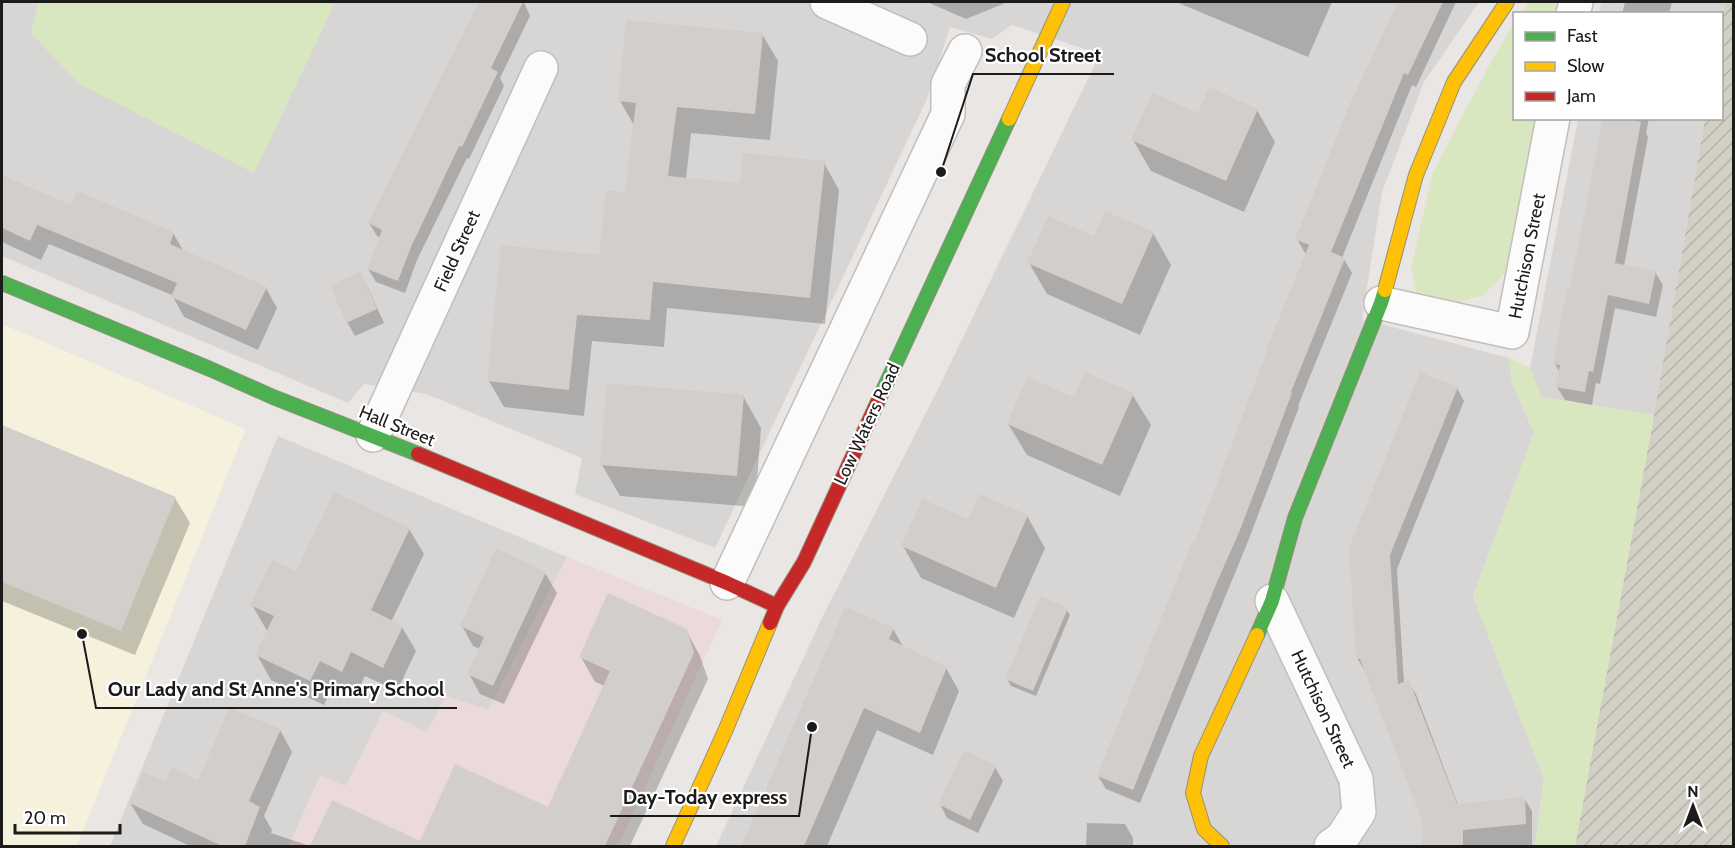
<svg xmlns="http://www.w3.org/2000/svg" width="1735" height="848" font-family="Cabin,sans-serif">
<defs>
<pattern id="construction-furrows" width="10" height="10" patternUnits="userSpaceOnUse" patternTransform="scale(1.5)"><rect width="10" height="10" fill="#d2d0c5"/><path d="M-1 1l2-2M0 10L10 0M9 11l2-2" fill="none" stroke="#b4b2a9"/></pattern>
</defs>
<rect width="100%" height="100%" fill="#e9e6e3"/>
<g fill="#d8d6d5">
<path d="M2,2H1479L1424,82L1382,192L1362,319L1509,358L1512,383L1534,433L1473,596L1544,779L1535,846H716L822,618L938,389L1100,54L1012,25L992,39L950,27L927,99L715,548L575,494L582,458L426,394L364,384L348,403L2,256Z"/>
<path d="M1601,2H1725L1722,22V14H1599Z"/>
<path d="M1578,119H1705L1654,415L1541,397L1530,368Z"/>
</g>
<path fill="#ecd9d9" d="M567,557L722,620L618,846H289L321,776L346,786L383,711L427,731L446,695L488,710Z"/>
<path fill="#f5f1dc" d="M2,324L246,429L77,846H2Z"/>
<path fill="#d7d6d5" d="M278,436L567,557L488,710L446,696L427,732L383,711L346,786L320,776L289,846H110Z"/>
<path fill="url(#construction-furrows)" d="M1725,2H1733V846H1575L1654,415L1705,119L1722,118V22Z"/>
<g fill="#d9e7c1">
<path d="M38,2H324L334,5L254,173L79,84L31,33Z"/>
<path d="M1529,2H1561L1562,13L1521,14Z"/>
<path d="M1514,23V118L1540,119L1511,263L1498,281L1482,296L1458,302L1434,301L1416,292L1411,269L1433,172L1486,71Z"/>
<path d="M1509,358L1530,368L1541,397L1654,415L1575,846H1535L1544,779L1473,596L1534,433L1512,383Z"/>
</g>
<g fill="#0003">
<path d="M480,2H524L530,16L500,78L504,86L469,159L467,158L417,260L405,293L376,282L368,269L380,238L377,236L369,223Z"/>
<path d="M927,2H1008L966,19Z"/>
<path d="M1176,2H1332L1308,57Z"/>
<path d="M1399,2H1456L1416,87L1412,85L1342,258L1344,259L1352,273L1298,406L1299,407L1247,544L1140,803L1106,789L1098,776L1195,544L1307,254L1305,253L1297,239L1353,100Z"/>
<path d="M1625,2H1672L1669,14H1622Z"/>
<path d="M762,34L778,61L770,140L691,133L686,179L741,184L824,163L839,190L825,324L667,308L664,347L592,341L584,416L504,407L489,381L600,257L626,194L635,127L620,101Z"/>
<path d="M1257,110L1275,142L1244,212L1151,171L1133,140L1199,115Z"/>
<path d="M1605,118H1649L1646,133L1648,137L1624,266L1655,272L1663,285L1656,317L1615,308L1600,384L1596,383L1592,405L1565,400L1557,387L1560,373L1555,364L1571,290Z"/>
<path d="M2,176L71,207L173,233L184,252L266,288L277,308L258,350L184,317L172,295L49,244L41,260L2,242Z"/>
<path d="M1153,233L1171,265L1140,335L1047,294L1029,263L1095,238Z"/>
<path d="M360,274L368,288L384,323L355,336L347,322Z"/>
<path d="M1457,388L1464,401L1397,569L1404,683L1408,682L1416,694L1458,805L1524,798L1532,811V846H1424V823L1365,671L1357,658L1351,548Z"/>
<path d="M1132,394L1151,425L1120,496L1027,455L1008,424Z"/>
<path d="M743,396L761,428L755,507L620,496L602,465Z"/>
<path d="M2,427L175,498L190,523L135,655L2,601Z"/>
<path d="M335,494L409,529L424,554L391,622L402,627L416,651L397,691L365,676L356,695L334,684L324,705L271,680L257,655L269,631L266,629L252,605L297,573Z"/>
<path d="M1027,516L1045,548L1014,618L921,578L903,546L969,521Z"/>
<path d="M545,573L557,593L504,704L480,694L469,674L480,649L473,646L462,626Z"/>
<path d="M846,609L893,629L904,648L946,668L959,691L933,755L877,730L827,846H742Z"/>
<path d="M1066,609L1070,615L1036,696L1011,686L1007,679Z"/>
<path d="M686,630L700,656L708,679L630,846H442L429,825L548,809L605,686L595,682L581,657Z"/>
<path d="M280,730L292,752L264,816L272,830L271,833L310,846H190L143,824L130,803L166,784L199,783Z"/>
<path d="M995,767L1003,781L978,833L947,818L940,804Z"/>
<path d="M333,802L427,846H312Z"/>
<path d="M1087,823L1125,824L1133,838V846H1086Z"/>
</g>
<g fill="#d2cecc">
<path d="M479,2H523L491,68L498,72L462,147L459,146L411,247L398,281L367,269L382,230L368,223Z"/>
<path d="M1398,2H1443L1408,75L1404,73L1331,252L1345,258L1291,392L1292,393L1240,530L1217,582L1133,790L1097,776L1192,542L1194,543L1267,351L1266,350L1309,245L1295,239L1352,99Z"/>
<path d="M626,20L763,33L755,114L677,107L668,176L740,183L743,153L825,161L810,298L653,282L650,320L577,315L569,390L487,381L501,245L599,255L606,190L625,192L636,103L618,101Z"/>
<path d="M1209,87L1258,109L1226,181L1131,140L1152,93L1198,113Z"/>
<path d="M1603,118H1621L1641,122L1615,263L1656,271L1649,304L1608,295L1593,372L1589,371L1585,392L1555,387L1560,365L1553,364L1567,288H1570Z"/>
<path d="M2,175L71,205L77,191L174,232L170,244L267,287L246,330L171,297L177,283L37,225L30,241L2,228Z"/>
<path d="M1105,211L1154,232L1122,304L1027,263L1048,216L1094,236Z"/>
<path d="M361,272L377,309L346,323L330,285Z"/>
<path d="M1085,372L1134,393L1102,465L1007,424L1027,377L1074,397Z"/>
<path d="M1420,372L1458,387L1390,555L1398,684L1409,680L1457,804L1525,797L1526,824L1463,830V846H1422L1423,823L1360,659H1356L1349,548Z"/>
<path d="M607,383L744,395L737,476L600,465Z"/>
<path d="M2,425L176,497L121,631L2,582Z"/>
<path d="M334,492L410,528L371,610L403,626L383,668L351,652L342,672L320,661L310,681L255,655L274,616L250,605L272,560L296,571Z"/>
<path d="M979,494L1028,515L996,588L901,546L922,499L968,519Z"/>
<path d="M496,548L546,572L493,686L467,674L484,637L460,626Z"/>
<path d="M608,593L687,629L694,653L605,846H310L332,800L420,841L455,764L548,807L610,671L579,657Z"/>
<path d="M1040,596L1068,608L1033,691L1005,679Z"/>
<path d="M845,607L894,628L889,639L947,667L920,733L864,708L804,846H741Z"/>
<path d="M229,708L281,729L249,801L260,807L245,846H222L129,803L144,772L165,782L172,767L198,780Z"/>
<path d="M964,750L996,766L970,820L938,804Z"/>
</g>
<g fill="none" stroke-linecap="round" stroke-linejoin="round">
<g stroke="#c0bfbe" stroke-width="36">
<g id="street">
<path d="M827,2L910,39"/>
<path d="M1573,14L1576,2"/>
<path d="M1381,303L1512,332L1553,118"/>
<path d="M373,435L541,68"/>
<path d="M727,583L948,114V84L965,51"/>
<path d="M1272,601L1356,779L1359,812L1342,838L1331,846"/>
</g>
</g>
<g stroke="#92917c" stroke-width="16">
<g id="fast">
<path d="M2,283L210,369L273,397L418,454"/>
<path d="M880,397L1009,119"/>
<path d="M1257,635L1272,601L1295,518L1381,303L1385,290"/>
</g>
</g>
<g stroke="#92917c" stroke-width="16">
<g id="slow">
<path d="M1009,119L1063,2"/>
<path d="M1385,290L1416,175L1454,82L1507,2"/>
<path d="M673,846L726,729L770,623"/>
<path d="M1222,846L1204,829L1193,793L1201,756L1257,635"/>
</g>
</g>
<g stroke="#92917c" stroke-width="16">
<g id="jam">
<path d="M418,454L727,583L777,606"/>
<path d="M770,623L777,606L804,562L880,397"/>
</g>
</g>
<use href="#street" stroke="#fcfbfb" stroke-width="33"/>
<use href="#fast" stroke="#4caf50" stroke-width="14"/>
<use href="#slow" stroke="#ffc107" stroke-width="14"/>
<use href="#jam" stroke="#c62828" stroke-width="14"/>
</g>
<g text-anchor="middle" stroke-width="4.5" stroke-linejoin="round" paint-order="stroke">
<g font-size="18" fill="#1b1b1b" stroke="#fff">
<text transform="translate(457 251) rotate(-66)" y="6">Field Street</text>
<text transform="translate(1527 256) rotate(-79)" y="6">Hutchison Street</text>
<text transform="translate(867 424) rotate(-65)" y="6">Low Waters Road</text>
<text transform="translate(397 426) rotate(22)" y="6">Hall Street</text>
<text transform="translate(1323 709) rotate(65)" y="6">Hutchison Street</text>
</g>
</g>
<path fill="none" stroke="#1b1b1b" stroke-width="2" d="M941 172L973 74H1114M82 634L96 708H457M812 727L799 816H610"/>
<g fill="#1b1b1b" stroke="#fff" stroke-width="2">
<circle cx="941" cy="172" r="6"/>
<circle cx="82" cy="634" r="6"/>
<circle cx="812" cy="727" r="6"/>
</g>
<g font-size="20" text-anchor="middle" font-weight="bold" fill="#1b1b1b" stroke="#fff" stroke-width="4.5" stroke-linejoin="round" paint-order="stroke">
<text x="1043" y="62">School Street</text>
<text x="276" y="696">Our Lady and St Anne's Primary School</text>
<text x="705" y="804">Day-Today express</text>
</g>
<rect width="1735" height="848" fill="none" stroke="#1b1b1b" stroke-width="6"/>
<rect x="1513" y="12" width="210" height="108" fill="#ffffff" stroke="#a4a4a4" stroke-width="1.5"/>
<rect x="1525" y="32" width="30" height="9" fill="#4caf50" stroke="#a4a4a4" stroke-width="1.5"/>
<text x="1567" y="42" font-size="18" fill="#1b1b1b">Fast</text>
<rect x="1525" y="62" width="30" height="9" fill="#ffc107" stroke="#a4a4a4" stroke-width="1.5"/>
<text x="1567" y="72" font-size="18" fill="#1b1b1b">Slow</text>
<rect x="1525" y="92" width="30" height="9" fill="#c62828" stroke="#a4a4a4" stroke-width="1.5"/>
<text x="1567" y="102" font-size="18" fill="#1b1b1b">Jam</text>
<g transform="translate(1693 806)" stroke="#ffffff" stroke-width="4.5" paint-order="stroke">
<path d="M0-4.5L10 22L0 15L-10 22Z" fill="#1b1b1b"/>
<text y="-9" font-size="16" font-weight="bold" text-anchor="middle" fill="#1b1b1b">N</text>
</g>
<path d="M15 824v9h105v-9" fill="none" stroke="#1b1b1b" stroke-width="3"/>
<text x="24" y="824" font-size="18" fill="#1b1b1b" stroke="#ffffff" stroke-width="4.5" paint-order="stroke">20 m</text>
</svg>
